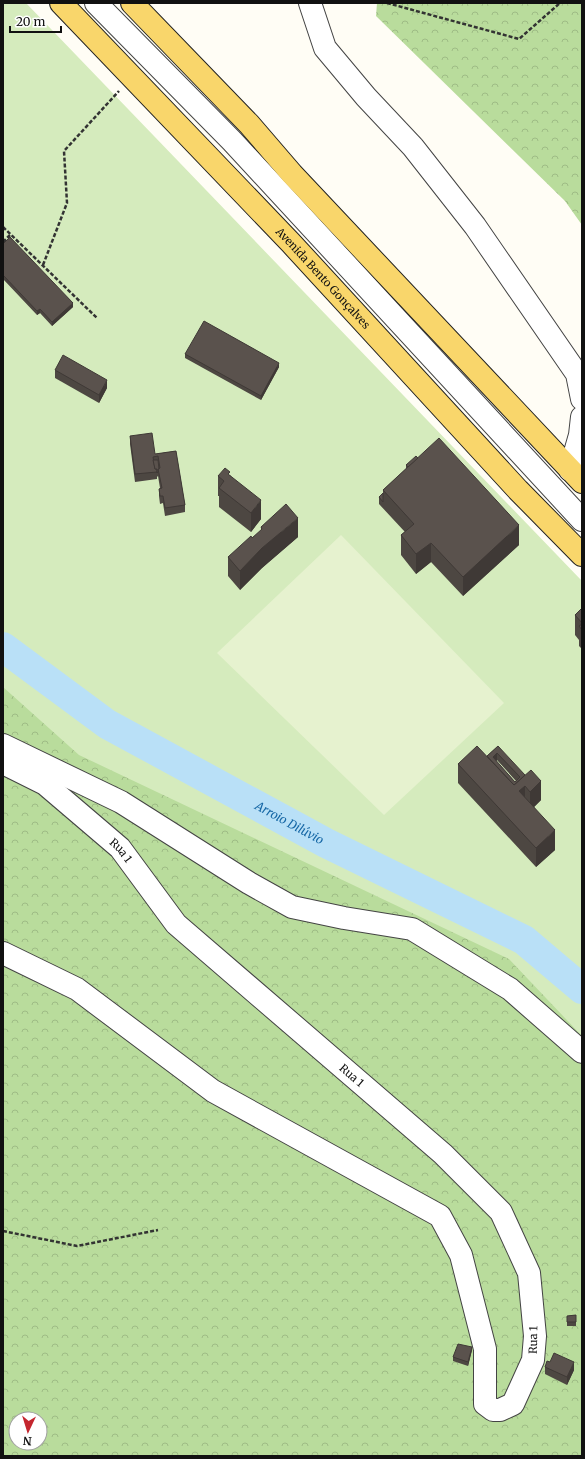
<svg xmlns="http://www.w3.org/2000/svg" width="585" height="1459" font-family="Merriweather,serif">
<defs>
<pattern id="forest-crowns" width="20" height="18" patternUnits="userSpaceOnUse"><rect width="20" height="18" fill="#b9dc9c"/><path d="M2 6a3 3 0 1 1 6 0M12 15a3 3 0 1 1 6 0" fill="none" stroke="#9ebc85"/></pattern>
</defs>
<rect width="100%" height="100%" fill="#fffdf5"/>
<path fill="#d5ebbd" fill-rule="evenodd" d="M3,3H26L582,581V1456H3ZM16,1419H40V1443H16Z"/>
<g fill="url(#forest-crowns)" fill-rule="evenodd">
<path d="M377,3H582V225L565,201L376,16Z"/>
<path d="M3,687L79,755L509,959L582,1036V1456H3ZM16,1419H40V1443H16Z"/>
</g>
<path fill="#e6f2cf" d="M341,535L504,703L384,815L217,653Z"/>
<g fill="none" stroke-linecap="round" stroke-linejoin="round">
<path stroke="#b9e0f7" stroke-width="30" id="s1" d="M3,647L107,724L326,843L524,940L582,989"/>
<g stroke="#444" stroke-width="24">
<g id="minor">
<path d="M96,3L232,141L582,520"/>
<path d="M310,3L325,48L366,97L413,147L475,226L577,374L582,399"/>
<path d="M570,470L580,435L582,417"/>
<path d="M3,745L121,802L249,883L292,907L344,918L412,929L510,989L582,1052"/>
<path id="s2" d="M3,763L45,784L120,848L176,924L443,1154L501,1212L529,1273L535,1336L533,1360L513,1404L500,1410H493L485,1404V1349L461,1255L440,1216L213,1091L77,989L3,953"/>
</g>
</g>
<g stroke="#222" stroke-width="24">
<g id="major">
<path id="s3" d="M61,3L291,243L518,490L582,555"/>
<path d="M132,3L249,124L292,174L582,482"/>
</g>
</g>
<g stroke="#333" stroke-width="2.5" stroke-dasharray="4 2" stroke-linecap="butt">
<path d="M387,3L519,39L560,3"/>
<path d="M3,227L97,318"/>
<path d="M3,242L10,235"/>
<path d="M43,265L67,203L64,151L119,91"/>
<path d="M3,1231L77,1246L158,1230"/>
</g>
<use href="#minor" stroke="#fff" stroke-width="22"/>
<use href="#major" stroke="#f9d66b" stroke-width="22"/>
</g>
<g fill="#4d4742" fill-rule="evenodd">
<path d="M3,244L73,307L52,326L40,313L37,315L3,279Z"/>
<path d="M185,354L279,367L261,400L185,358Z"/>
<path d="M55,370L107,388L99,403L55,378Z"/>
<path d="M130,436L155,454L176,451L185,505V512L165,516L163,503L160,504L159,496V489L160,488L158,476L157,477V479L135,482L130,444Z"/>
<path d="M406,465L519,545L463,596L431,562L416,574L401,555V535L405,532L379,504V497L383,493V490L406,469Z"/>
<path d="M230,475L261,519L251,532L219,507V496H218V476Z"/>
<path d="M261,527L298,537L262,568L240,590L228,576V557L261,531Z"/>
<path d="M582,608V649L579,646V640L575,635V615Z"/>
<path d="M498,746L541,800L534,807L555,850L536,867L458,783V764L487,756ZM497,760L516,781L515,782L496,761Z"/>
<path d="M576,1315V1326H567V1316Z"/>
<path d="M472,1350L468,1366L453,1361V1357Z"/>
<path d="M545,1367L574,1370L567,1385L545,1374Z"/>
</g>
<g fill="#3f3936">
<path d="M73,303V307L52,326V322Z"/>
<path d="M40,309V313L37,315V311Z"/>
<path d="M279,363V367L261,400V396Z"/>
<path d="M107,380V388L99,403V395Z"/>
<path d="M261,500V519L251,532V513Z"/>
<path d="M298,518V537L262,568L240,590V571L262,548Z"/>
<path d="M519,525V545L463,596V577Z"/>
<path d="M431,543V562L416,574V554Z"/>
<path d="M497,753V760L494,764L493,757Z"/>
<path d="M541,781V800L530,811V792Z"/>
<path d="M525,786V806L519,791Z"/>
<path d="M555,830V850L536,867V848Z"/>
<path d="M472,1347V1350L468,1366V1362Z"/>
<path d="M574,1362V1370L567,1385V1377Z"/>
</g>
<g fill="#5a524d" stroke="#3f3936" fill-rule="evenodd">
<path d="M10,237L73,303L52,322L40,309L37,311L3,275V272H4L3,271V244Z"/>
<path d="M204,321L279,363L261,396L185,354Z"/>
<path d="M63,355L107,380L99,395L55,370Z"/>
<path d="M152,433L155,454L176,451L185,505L165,508L163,496H160L159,489L162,488L158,469L160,468L158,456L153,457L155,469H157V472L135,474L130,436Z"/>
<path d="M439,438L519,525L463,577L431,543L416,554L401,535L414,524L383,490Z"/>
<path d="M416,456L418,458L408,467L406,465Z"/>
<path d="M153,460H158L159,469H158V472L157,473V469H155Z"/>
<path d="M225,468L230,472L228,474L261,500L251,513L219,488L224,481L218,476Z"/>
<path d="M383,493V502L379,497Z"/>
<path d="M286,504L298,518L262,548L240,571L228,557L251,536L252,538L262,529L261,527Z"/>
<path d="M582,608V623L575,615Z"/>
<path d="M582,624V630L579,626Z"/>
<path d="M477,746L514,785L531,770L541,781L530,792L525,786L519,791L555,830L536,848L458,764Z"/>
<path d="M498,746L525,775L514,785L487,756ZM497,753L520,777L515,782L493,757Z"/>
<path d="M576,1315V1322H567V1316Z"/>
<path d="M458,1344L472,1347L468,1362L453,1357Z"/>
<path d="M554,1353L574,1362L567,1377L545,1367L547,1361L550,1362Z"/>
</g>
<g text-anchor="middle" stroke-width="4" stroke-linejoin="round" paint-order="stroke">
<g font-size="11" fill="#111" stroke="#fff">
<text dy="4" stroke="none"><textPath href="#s3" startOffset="380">Avenida Bento Gonçalves</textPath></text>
<text dy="4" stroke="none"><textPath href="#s2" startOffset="148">Rua 1</textPath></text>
<text dy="4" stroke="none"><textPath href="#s2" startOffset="472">Rua 1</textPath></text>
<text transform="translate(533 1340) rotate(-89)" y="4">Rua 1</text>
</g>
<g font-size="12" font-style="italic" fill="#1768a6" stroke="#fff">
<text dy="4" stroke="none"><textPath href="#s1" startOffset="337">Arroio Dilúvio</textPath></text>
</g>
</g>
<rect width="585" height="1459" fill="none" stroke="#111111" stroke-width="8"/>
<g transform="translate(28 1431) rotate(184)"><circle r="19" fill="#ffffff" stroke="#a0a0a0"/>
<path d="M0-3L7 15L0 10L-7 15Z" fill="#c4262e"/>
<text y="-6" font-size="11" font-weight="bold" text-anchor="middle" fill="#111111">N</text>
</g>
<path d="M10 26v6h51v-6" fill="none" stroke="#111111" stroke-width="2"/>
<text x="16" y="26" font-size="12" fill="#111111" stroke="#ffffff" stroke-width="3" paint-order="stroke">20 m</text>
</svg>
